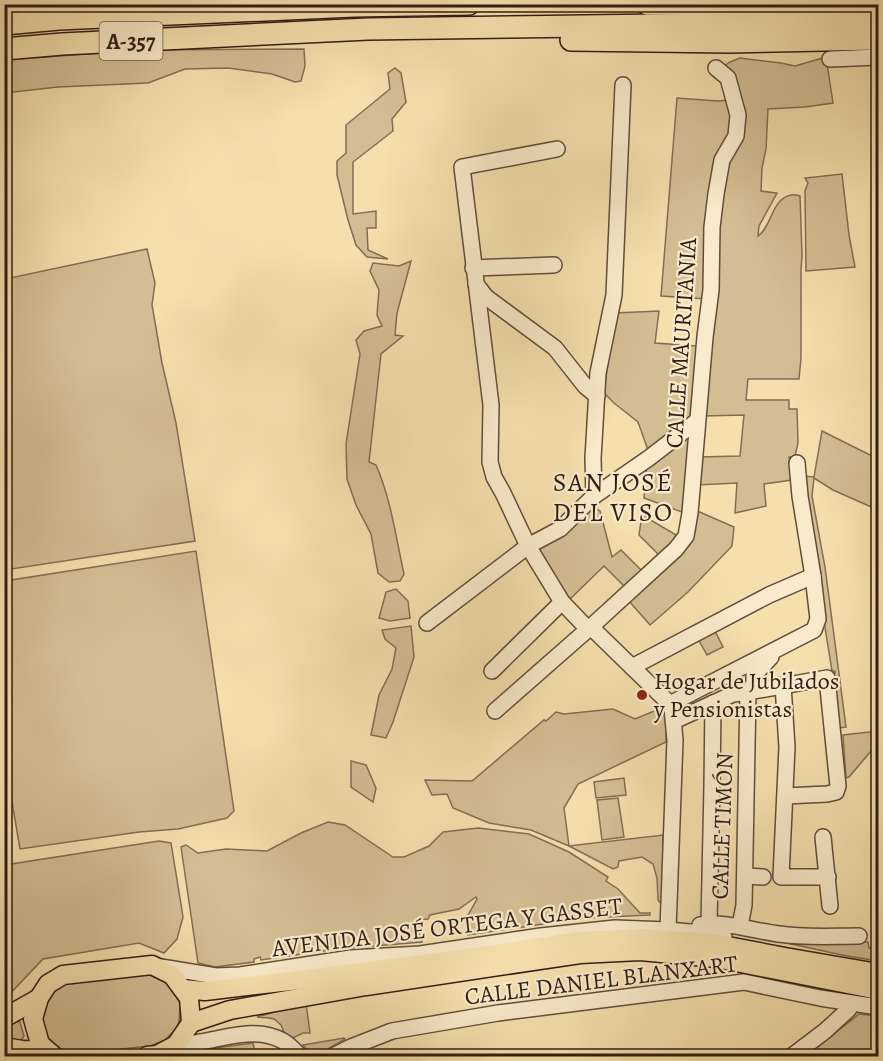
<svg xmlns="http://www.w3.org/2000/svg" width="883" height="1061" font-family="Alegreya,serif">
<rect width="100%" height="100%" fill="#f5dfad"/>
<filter id="stains"><feTurbulence type="fractalNoise" baseFrequency=".00333" numOctaves="4"/><feColorMatrix values="0 0 0 0 .2 0 0 0 0 .09 0 0 0 0 .02 0 0 0 .5 -.17"/></filter>
<radialGradient id="worn" r=".72"><stop offset=".6" stop-color="#630" stop-opacity="0"/><stop offset="1" stop-color="#630" stop-opacity=".3"/></radialGradient>
<g fill="#d3be93" stroke="#816e54" stroke-width="1.5">
<path d="M5,5H143L5,13Z"/>
<path d="M304,49L305,66L301,81L295,82L272,74L228,68L185,69L148,83L58,87L5,93V60L141,50Z"/>
<path d="M826,57L833,103L805,107L768,109L766,149L762,168L761,191L777,193L759,226L758,236C772,227 771,199 791,195C794,194 797,195 800,196L802,255L801,271V358L799,379H748L746,400H789V409H797L798,443L795,456L789,457L792,480L764,484L766,506L735,513L737,483L697,485L699,457L740,456L744,415L703,416L708,299L661,296L677,98L718,101L729,100L724,66L730,62L740,58L781,63L795,66Z"/>
<path d="M395,68L401,73L406,102L392,119L393,131L353,162V214L376,211V228H367L368,250L388,259L367,257L356,245L348,220L337,175V161L346,153V125L390,89L388,73Z"/>
<path d="M842,174L849,235L855,267L806,271L805,191L808,183L805,178Z"/>
<path d="M147,249L155,283L152,305L162,363L176,423L195,541L5,570V279Z"/>
<path d="M411,261L397,313L395,335L403,336L381,354L369,462L376,465C391,499 396,538 404,574L400,581L389,582L378,573L371,534L356,505L347,479L346,444L360,354L356,340L364,331L382,326L377,315L379,290L370,271L373,263L399,266Z"/>
<path d="M659,311L655,343L697,346L686,513L682,516V512L644,498L648,450L638,422L614,403L604,393L614,313Z"/>
<path d="M822,431L878,459V510L833,490L814,478L812,496L825,567L846,727L839,728L833,673H835V671H832L804,497L803,476L814,477Z"/>
<path d="M591,505L600,511L612,557L621,550L642,571L658,554L639,535L642,515L678,536L677,538L625,587L604,566L569,600L536,550Z"/>
<path d="M695,510L734,527L732,546L688,592L650,625L629,601L692,541Z"/>
<path d="M196,551L234,811L227,818L178,829L139,832L20,849L5,761V581Z"/>
<path d="M396,589L408,601L410,618L390,621L379,618L386,592Z"/>
<path d="M411,626L414,657L393,722L386,738L371,735L379,695L392,669L396,648L385,639L382,630Z"/>
<path d="M714,629L723,647L707,655L697,637Z"/>
<path d="M664,707L666,709V742L578,784L564,808L569,846L663,835L662,905L658,900L657,878L653,864L642,857L619,861L618,867L613,869L569,846L531,830L489,823L453,808L447,794L432,795L425,780L472,781L544,720L546,721L556,712L564,714L613,709L635,719Z"/>
<path d="M878,731V743L849,777L846,778L843,735Z"/>
<path d="M351,761L366,765L376,788L373,802L351,787Z"/>
<path d="M624,778L626,795L596,798L594,782Z"/>
<path d="M618,798L624,837L602,840L597,800Z"/>
<path d="M328,822L345,825L393,857H404L429,846L443,832L478,828L529,834L569,852L608,877L606,881L618,889L640,913H650V915L584,918L468,935L467,917L477,899L476,897L459,909L430,915L428,919L419,920L420,928L418,929L422,942L337,949L261,960L260,957L254,959V962L215,967L198,963L181,847L186,845L198,853L226,849L267,851L301,833Z"/>
<path d="M159,841L171,843L183,917L177,939L164,953L139,943L43,959L5,999V865Z"/>
<path d="M763,938L868,942L869,948H878V961L847,956Z"/>
<path d="M142,974L149,975L164,980L170,986L179,1000L180,1007L179,1022L176,1029L165,1040L150,1046L74,1054L59,1048L48,1038L41,1017L50,993L66,983Z"/>
<path d="M306,1003L310,1033H303L293,1038L284,1032L281,1025L274,1019L269,1018L257,1017Z"/>
<path d="M859,1014L878,1016V1055L874,1056H817L819,1055L815,1049Z"/>
<path d="M17,1021L20,1022L24,1036L21,1040L5,1039L4,1028Z"/>
<path d="M344,1038L345,1039L316,1056H312L303,1045Z"/>
<path d="M253,1043L255,1053L251,1054V1056H208L207,1049Z"/>
</g>
<g fill="none" stroke-linecap="round" stroke-linejoin="round">
<g stroke="#604e3a" stroke-width="18">
<g id="minor">
<path d="M830,59L878,57"/>
<path d="M557,149L462,167L491,405L490,462L494,477L503,493L528,546L562,602L585,626L596,632L670,704L672,708L675,740L668,930"/>
<path d="M473,268L554,265"/>
<path d="M476,284L486,297L555,348L585,386L597,396"/>
<path d="M594,496L593,458L598,373L614,295L623,85"/>
<path d="M427,623L528,546L560,529L594,496L649,458L697,421"/>
<path d="M632,667L769,595L813,576"/>
<path d="M492,671L562,602"/>
<path d="M783,685L787,747L781,877H828"/>
<path d="M670,704L814,630L818,619L813,576L800,496L797,463"/>
<path d="M495,711L594,624L676,549L686,536L690,513L705,337L711,290L712,227L716,194L722,160L736,136L738,115L728,78L716,68"/>
<path d="M674,721L733,694L748,692L754,684V675L771,657"/>
<path d="M823,837L830,906"/>
<path d="M745,876L763,877"/>
<path d="M709,923L712,786L713,703"/>
<path d="M700,925C727,921 753,931 779,934C805,938 832,936 859,936"/>
<path d="M740,926L744,905L748,692L827,678L838,786L836,792L827,794L785,796"/>
<path d="M161,967L216,976L240,975L351,958L420,954L541,936L615,928L668,930L701,933L724,937"/>
<path d="M176,1045C184,1044 192,1044 200,1042C226,1038 257,1026 283,1041C290,1045 295,1051 300,1056"/>
<path d="M333,1056L351,1047L392,1031L498,1013L744,982L820,998L878,1007"/>
<path d="M792,1056L825,1031L849,1009"/>
</g>
</g>
<g stroke="#2f1e14" stroke-width="21">
<g id="major">
<path d="M183,989L205,991L299,980L462,959L579,941L642,938L712,943L785,957L878,973"/>
<path d="M4,1018L39,998"/>
<path d="M191,1023L230,1010L366,986L580,954L640,951L716,958L878,990"/>
<path d="M4,1047L22,1050L47,1051"/>
<path d="M54,1056L40,1044L33,1019L39,998L48,984L63,975L152,965L172,975L189,998L191,1023L176,1045L157,1055L147,1056"/>
</g>
</g>
<g stroke="#2f1e14" stroke-width="24">
<g id="highway">
<path d="M647,4L878,7"/>
<path d="M4,24L59,19L354,6L469,4"/>
<path d="M571,40L730,42L876,39"/>
<path d="M4,49L62,44L368,29L661,25L878,24"/>
</g>
</g>
<use href="#minor" stroke="#f8eaca" stroke-width="15"/>
<use href="#major" stroke="#f5dfad" stroke-width="18"/>
<use href="#highway" stroke="#f5dfad" stroke-width="21"/>
</g>
<circle fill="#8f2418" stroke="#f8eaca" stroke-width="2" cx="642" cy="695" r="6"/>
<g text-anchor="middle" stroke-width="4.5" stroke-linejoin="round" paint-order="stroke">
<rect fill="#f8eaca" stroke="#6b5b4b" stroke-width="1.5" x="99.5" y="22" width="63" height="38" rx="4.5"/>
<g font-size="22" font-weight="bold" fill="#2f1e14">
<text x="131" y="49">A-357</text>
</g>
<g font-size="24" fill="#2f1e14" stroke="#f8eaca">
<text transform="translate(681 343) rotate(-86)" y="8">CALLE MAURITANIA</text>
<text transform="translate(722 826) rotate(-88)" y="8">CALLE TIMÓN</text>
<text transform="translate(447 927) rotate(-7)" y="8">AVENIDA JOSÉ ORTEGA Y GASSET</text>
<text transform="translate(601 980) rotate(-7)" y="8">CALLE DANIEL BLANXART</text>
</g>
<g font-size="24" fill="#2f1e14" stroke="#f8eaca" text-anchor="start">
<text x="654" y="689">Hogar de Jubilados<tspan x="654" dy="28">y Pensionistas</tspan></text>
</g>
<g font-size="26" letter-spacing="1.5" fill="#2f1e14" stroke="#f8eaca">
<text x="613" y="491">SAN JOSÉ<tspan x="613" dy="30">DEL VISO</tspan></text>
</g>
</g>
<rect width="883" height="1061" fill="none" stroke="#f5dfad" stroke-width="24"/>
<rect x="6" y="6" width="871" height="1049" fill="none" stroke="#2f1e14" stroke-width="3"/>
<rect x="12" y="12" width="859" height="1037" fill="none" stroke="#2f1e14" stroke-width="1.5"/>
<rect width="100%" height="100%" filter="url(#stains)"/>
<rect width="100%" height="100%" fill="url(#worn)"/>
</svg>
